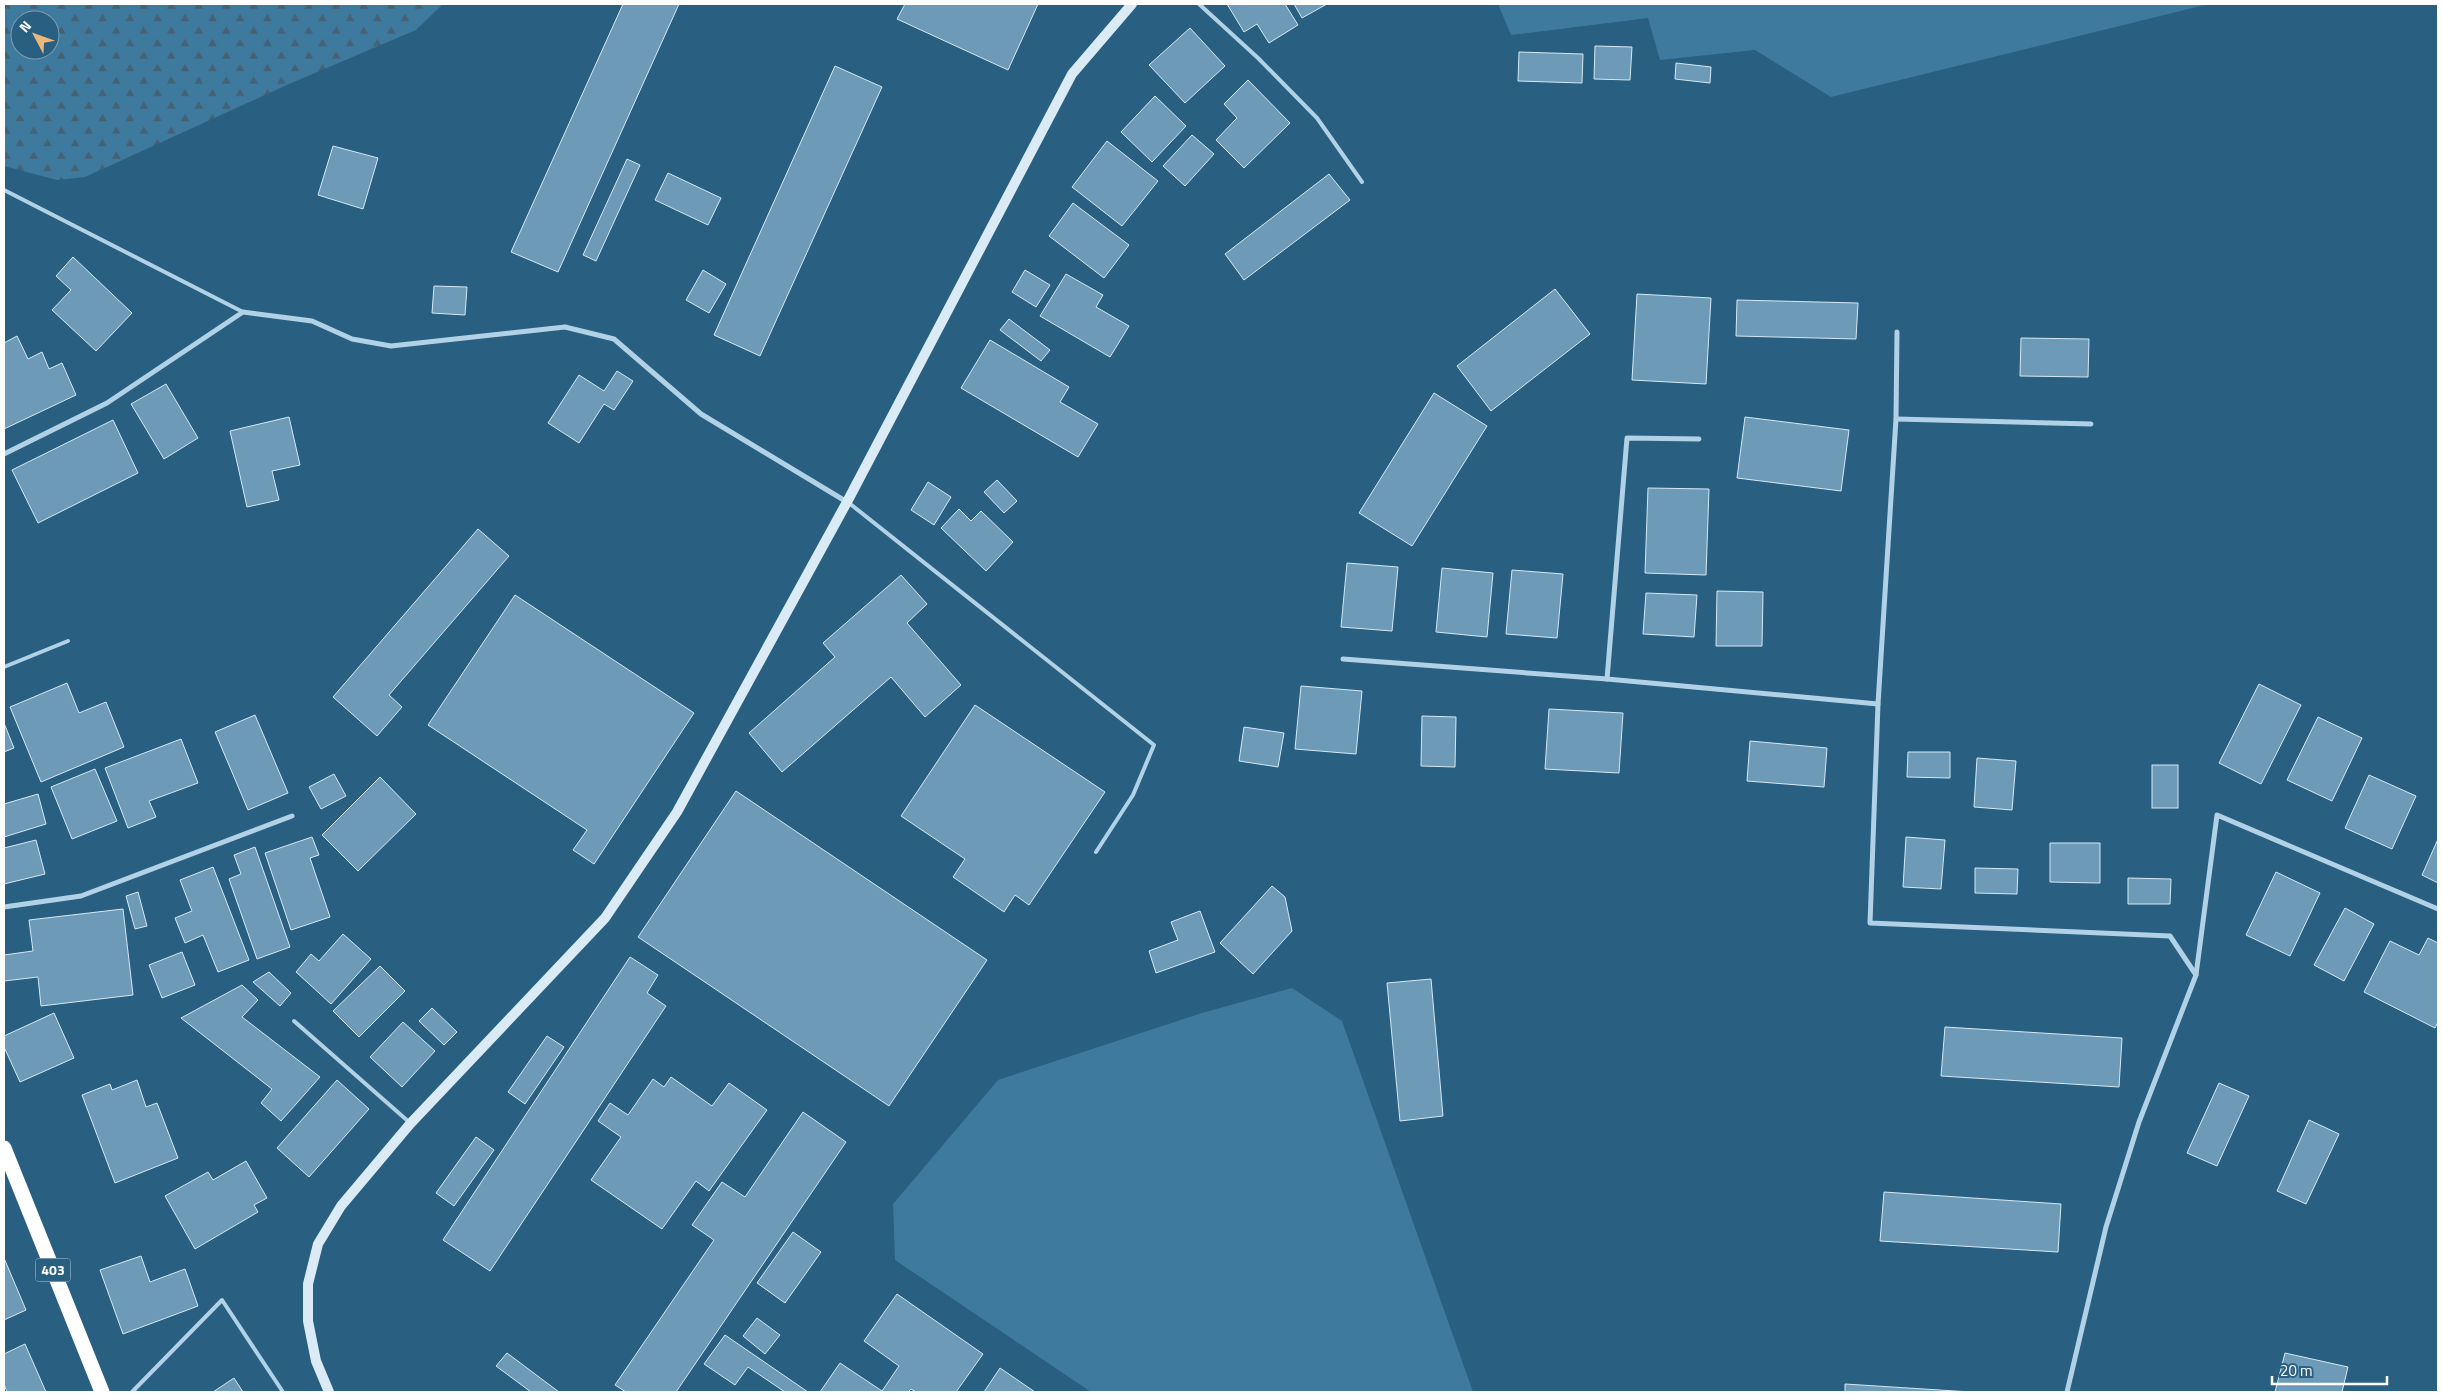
<svg xmlns="http://www.w3.org/2000/svg" width="2442" height="1396" font-family="'Titillium Web',sans-serif">
<defs>
<pattern id="forest-firs" width="22" height="20" patternUnits="userSpaceOnUse" patternTransform="scale(1.25)"><rect width="22" height="20" fill="#3e799e"/><path d="M5 1l3.5 6h-7zM16 11l3.5 6h-7z" fill="#456275"/></pattern>
</defs>
<rect width="100%" height="100%" fill="#295f81"/>
<path fill="url(#forest-firs)" fill-rule="evenodd" d="M4,4H443L416,30L289,84L85,177L57,180L4,166ZM20,20H50V50H20Z"/>
<g fill="#3e799e">
<path d="M1498,4H2209L1831,97L1755,50L1660,60L1648,18L1511,35Z"/>
<path d="M1292,988L1342,1021L1473,1392H1091L895,1260L893,1204L998,1080L1202,1013Z"/>
</g>
<g fill="#6d9ab6" stroke="#d4e9f5">
<path d="M623,4H679L558,272L511,252Z"/>
<path d="M905,4H1038L1008,70L897,19Z"/>
<path d="M1227,4H1285L1298,25L1269,43L1257,24L1244,32Z"/>
<path d="M1294,4H1327L1302,18Z"/>
<path d="M1190,28L1225,66L1185,103L1149,65Z"/>
<path d="M1595,46L1632,47L1630,80L1594,79Z"/>
<path d="M1519,52L1583,54L1582,83L1518,81Z"/>
<path d="M1676,63L1711,67L1710,83L1675,79Z"/>
<path d="M835,66L882,87L760,356L714,335Z"/>
<path d="M1248,80L1290,123L1244,168L1216,140L1237,118L1224,104Z"/>
<path d="M1155,96L1186,126L1152,162L1121,132Z"/>
<path d="M1192,135L1214,154L1185,186L1163,166Z"/>
<path d="M1107,141L1158,181L1122,226L1072,187Z"/>
<path d="M333,146L378,158L363,209L318,195Z"/>
<path d="M627,159L640,165L596,261L583,255Z"/>
<path d="M668,173L721,198L708,225L655,200Z"/>
<path d="M1329,174L1350,200L1244,280L1225,254Z"/>
<path d="M1073,203L1129,245L1104,278L1049,236Z"/>
<path d="M73,257L132,313L96,351L52,310L71,290L56,276Z"/>
<path d="M703,270L726,284L709,313L686,300Z"/>
<path d="M1025,270L1050,285L1036,307L1012,292Z"/>
<path d="M1066,274L1103,295L1096,307L1129,326L1110,357L1040,316Z"/>
<path d="M434,286L467,287L465,315L432,313Z"/>
<path d="M1555,289L1590,334L1491,411L1457,366Z"/>
<path d="M1637,294L1711,298L1706,384L1632,380Z"/>
<path d="M1737,300L1858,303L1856,339L1736,336Z"/>
<path d="M1009,319L1050,350L1041,361L1000,330Z"/>
<path d="M17,336L28,359L42,352L49,369L62,363L76,395L4,429V343Z"/>
<path d="M2021,338L2089,339L2088,377L2020,376Z"/>
<path d="M990,340L1069,387L1060,402L1098,424L1078,457L961,388Z"/>
<path d="M617,371L633,381L614,410L604,404L579,443L548,423L579,375L604,391Z"/>
<path d="M166,384L198,438L164,459L131,404Z"/>
<path d="M1434,393L1487,426L1412,546L1359,513Z"/>
<path d="M289,417L300,465L272,471L279,500L247,507L230,431Z"/>
<path d="M1745,417L1849,430L1841,491L1737,478Z"/>
<path d="M113,420L138,473L38,523L12,470Z"/>
<path d="M997,480L1017,501L1004,513L984,492Z"/>
<path d="M928,482L951,497L934,525L911,510Z"/>
<path d="M1648,488L1709,489L1706,575L1645,573Z"/>
<path d="M959,509L971,521L981,511L1013,542L986,571L941,528Z"/>
<path d="M478,529L509,556L389,695L402,707L377,736L333,697Z"/>
<path d="M1347,563L1398,567L1392,631L1341,627Z"/>
<path d="M1442,568L1493,573L1487,637L1436,632Z"/>
<path d="M1512,570L1563,574L1557,638L1506,634Z"/>
<path d="M901,575L927,604L907,623L961,685L925,717L891,677L782,772L749,733L835,657L823,643Z"/>
<path d="M1717,591L1763,592L1762,646H1716Z"/>
<path d="M1646,593L1697,595L1694,637L1643,634Z"/>
<path d="M515,595L694,713L594,864L573,850L587,830L428,725Z"/>
<path d="M67,683L79,713L106,702L124,747L41,782L10,707Z"/>
<path d="M2259,684L2301,705L2261,784L2219,763Z"/>
<path d="M1301,686L1362,691L1356,754L1295,749Z"/>
<path d="M975,705L1105,792L1029,905L1015,895L1004,912L953,877L965,859L901,816Z"/>
<path d="M1549,709L1623,713L1619,773L1545,769Z"/>
<path d="M255,715L288,793L248,810L215,732Z"/>
<path d="M1422,716L1456,717L1455,767L1421,766Z"/>
<path d="M2318,717L2362,738L2332,801L2287,780Z"/>
<path d="M4,723L14,748L4,752Z"/>
<path d="M1244,727L1284,733L1278,767L1239,761Z"/>
<path d="M181,739L198,783L149,801L156,817L128,828L105,768Z"/>
<path d="M1750,741L1827,748L1824,787L1747,781Z"/>
<path d="M1908,752H1950V778L1907,777Z"/>
<path d="M1977,758L2016,761L2012,810L1974,807Z"/>
<rect x="2152" y="765" width="26" height="43"/>
<path d="M95,769L117,821L72,839L51,787Z"/>
<path d="M334,774L346,796L321,809L309,787Z"/>
<path d="M2369,775L2416,796L2392,849L2345,828Z"/>
<path d="M380,777L416,814L358,871L322,835Z"/>
<path d="M736,791L987,960L889,1106L638,937Z"/>
<path d="M38,794L46,824L4,837V804Z"/>
<path d="M312,837L319,855L310,858L330,917L291,930L265,853Z"/>
<path d="M1906,837L1945,840L1941,889L1903,887Z"/>
<path d="M2438,839V883L2422,875Z"/>
<path d="M36,840L45,874L4,884V848Z"/>
<path d="M2050,843H2100V883L2050,882Z"/>
<path d="M255,847L290,947L257,959L229,879L241,874L234,855Z"/>
<path d="M213,867L249,960L218,972L203,935L185,943L175,918L192,911L180,880Z"/>
<path d="M1975,868L2018,869L2017,894L1975,893Z"/>
<path d="M2276,872L2320,893L2290,956L2246,935Z"/>
<path d="M2128,878L2171,879L2170,904H2128Z"/>
<path d="M1272,886L1285,897L1292,931L1253,974L1220,943Z"/>
<path d="M138,892L147,926L135,929L126,896Z"/>
<path d="M2345,908L2374,924L2344,981L2314,965Z"/>
<path d="M123,909L133,995L41,1006L38,977L4,981V955L33,951L29,920Z"/>
<path d="M1200,911L1215,952L1156,973L1149,951L1178,940L1171,922Z"/>
<path d="M343,934L371,959L331,1004L296,972L311,954L319,961Z"/>
<path d="M2428,938L2438,943V1022L2435,1028L2364,992L2390,941L2419,955Z"/>
<path d="M182,952L195,985L162,998L149,965Z"/>
<path d="M630,957L658,975L647,993L666,1006L490,1271L443,1240Z"/>
<path d="M380,966L405,991L359,1037L333,1011Z"/>
<path d="M269,972L291,993L280,1006L253,982Z"/>
<path d="M1431,979L1443,1116L1400,1121L1387,983Z"/>
<path d="M242,985L258,1000L242,1017L320,1077L281,1121L261,1103L272,1089L181,1018Z"/>
<path d="M432,1008L457,1032L444,1045L419,1021Z"/>
<path d="M54,1013L74,1058L20,1082L4,1047V1036Z"/>
<path d="M403,1022L435,1051L402,1087L370,1057Z"/>
<path d="M1945,1027L2122,1038L2119,1087L1941,1076Z"/>
<path d="M547,1036L564,1047L525,1104L508,1092Z"/>
<path d="M671,1077L712,1106L729,1083L767,1110L709,1191L696,1181L662,1229L591,1180L621,1137L598,1121L610,1103L628,1115L653,1079L664,1087Z"/>
<path d="M137,1080L146,1107L157,1103L178,1158L115,1183L82,1095L110,1084L112,1090Z"/>
<path d="M337,1080L369,1109L309,1177L277,1148Z"/>
<path d="M2219,1083L2249,1096L2217,1166L2187,1153Z"/>
<path d="M803,1112L846,1142L676,1392H626L615,1385L714,1240L692,1225L722,1182L745,1197Z"/>
<path d="M2309,1120L2339,1134L2306,1204L2277,1191Z"/>
<path d="M476,1137L494,1150L454,1206L436,1193Z"/>
<path d="M246,1161L267,1198L254,1205L258,1212L195,1249L165,1196L208,1172L213,1180Z"/>
<path d="M1884,1192L2061,1204L2058,1252L1880,1241Z"/>
<path d="M793,1232L821,1252L785,1303L757,1283Z"/>
<path d="M141,1256L150,1282L185,1269L198,1306L123,1334L100,1270Z"/>
<path d="M4,1258L26,1310L4,1320Z"/>
<path d="M897,1294L983,1354L956,1392H916L911,1389L908,1392H820L840,1363L882,1391L899,1366L864,1341Z"/>
<path d="M757,1318L780,1335L765,1354L743,1336Z"/>
<path d="M725,1335L808,1392H785L748,1367L735,1385L704,1364Z"/>
<path d="M25,1344L46,1392H7L4,1384V1354Z"/>
<path d="M507,1353L559,1392H531L496,1366Z"/>
<path d="M2285,1353L2348,1367L2342,1392H2275Z"/>
<path d="M1000,1368L1035,1392H984Z"/>
<path d="M234,1378L243,1392H213Z"/>
<path d="M1845,1384L1971,1392H1845Z"/>
</g>
<g fill="none" stroke-linecap="round" stroke-linejoin="round">
<g stroke="#b1d2e6" stroke-width="4">
<path d="M1199,4L1258,58L1317,118L1362,182"/>
<path d="M4,190L243,312"/>
<path d="M849,503L1154,745L1133,795L1096,852"/>
<path d="M4,667L68,641"/>
<path d="M294,1021L409,1122"/>
<path d="M132,1392L222,1300L283,1392"/>
</g>
<g stroke="#b1d2e6" stroke-width="5">
<path d="M1897,332L1896,419L1878,704L1870,923L2170,936L2196,975L2139,1122L2106,1227L2067,1392"/>
<path d="M1896,419L2091,424"/>
<path d="M4,454L107,403L243,312L312,321L352,339L391,346L565,327L614,339L701,414L847,502"/>
<path d="M1343,659L1607,679L1878,704"/>
<path d="M1607,679L1627,438L1699,439"/>
<path d="M4,907L81,896L292,816"/>
<path d="M2196,975L2217,815L2438,909"/>
</g>
<path stroke="#daebf6" stroke-width="10" d="M329,1392L316,1361L308,1321V1284L318,1244L341,1206L410,1124L605,918L677,812L847,502L1072,74L1132,4"/>
<path stroke="#fff" stroke-width="15" d="M4,1148L102,1392"/>
</g>
<g text-anchor="middle" stroke-width="5" stroke-linejoin="round" paint-order="stroke">
<rect fill="#295f81" stroke="#bfcfd9" stroke-width="1" x="35.5" y="1258.5" width="35" height="23" rx="4"/>
<g font-size="14" font-weight="bold" fill="#fff">
<text x="53" y="1275">403</text>
</g>
</g>
<rect width="2442" height="1396" fill="none" stroke="#ffffff" stroke-width="10"/>
<g transform="translate(35 35) rotate(311)"><circle r="24" fill="#295f81" stroke="#7f9fb3"/>
<path d="M0-4L9 19L0 12L-9 19Z" fill="#ecb778"/>
<text y="-8" font-size="14" font-weight="bold" text-anchor="middle" fill="#ffffff">N</text>
</g>
<path d="M2272 1376v8h115v-8" fill="none" stroke="#ffffff" stroke-width="2.5"/>
<text x="2280" y="1376" font-size="15" fill="#ffffff" stroke="#295f81" stroke-width="4" paint-order="stroke">20 m</text>
</svg>
